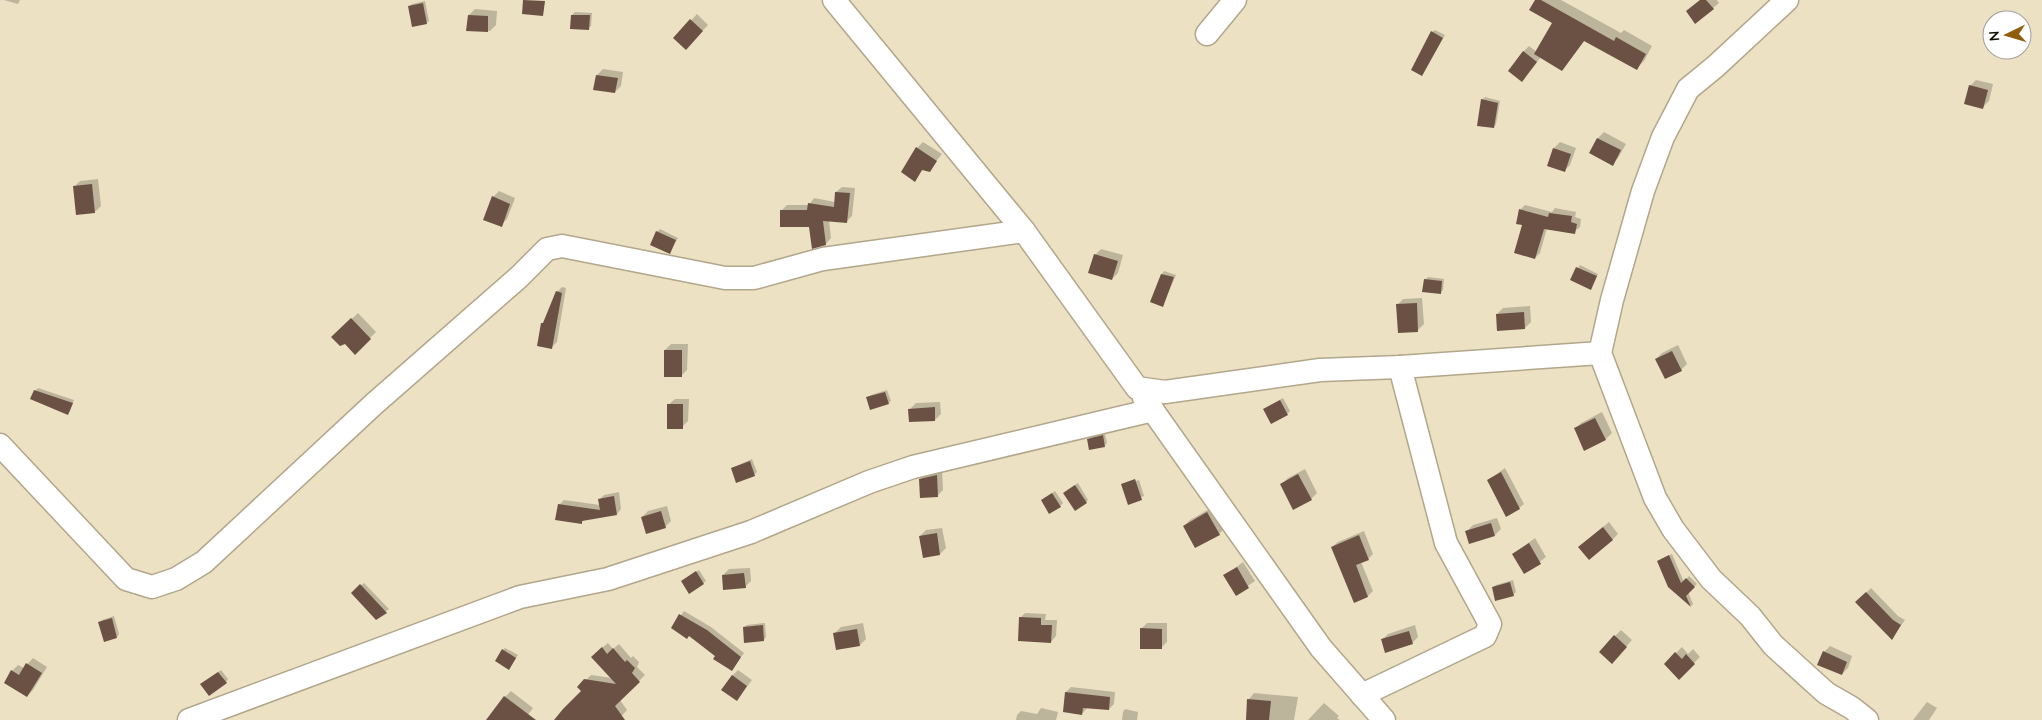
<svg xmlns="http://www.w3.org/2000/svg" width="2042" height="720" font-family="Quicksand,sans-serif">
<rect width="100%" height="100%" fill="#ede1c4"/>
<g fill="#0003">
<path d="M4,0H20L18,4Z"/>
<path d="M1536,0H1561L1621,33L1624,30L1652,46L1644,61L1636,69L1585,40L1562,69L1541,57L1522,80L1523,52L1529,46L1537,52L1553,23Z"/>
<path d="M1700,0H1717L1719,3L1713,8L1687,11Z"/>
<path d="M425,1L429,21L426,23L410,6L412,4Z"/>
<path d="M475,9L497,11L496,25L490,31L468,30L469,15Z"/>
<path d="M575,12L592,13L591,26L589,28L572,15Z"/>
<path d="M697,14L708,25L686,48L675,38Z"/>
<path d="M1435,30L1445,35L1422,75L1432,32Z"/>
<path d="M603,69L623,72L621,86L615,92L597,75Z"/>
<path d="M1976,80L1993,84L1989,101L1983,107L1970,86Z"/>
<path d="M1485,97L1500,101L1496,124L1494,127L1482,100Z"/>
<path d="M1604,132L1626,144L1618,158L1612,164L1591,153L1598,138Z"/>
<path d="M923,142L942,154L929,170L923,169L915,180L917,148Z"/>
<path d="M1560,142L1576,148L1570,165L1564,171L1554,148Z"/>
<path d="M98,179L101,206L95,212L74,187L80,181Z"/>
<path d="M842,187L855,188L852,216L846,222L829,220L831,238L826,244L810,226L781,211L787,205H809L814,198L835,202L836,192Z"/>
<path d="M499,191L515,198L507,219L501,225L493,197Z"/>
<path d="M1525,205L1552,212L1555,208L1576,212L1575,217L1581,219L1580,227L1574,232L1547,228L1540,253L1535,258L1520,210Z"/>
<path d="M660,229L678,238L670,252L657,232Z"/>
<path d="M1101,249L1123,255L1118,273L1112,279L1095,255Z"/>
<path d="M1580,265L1598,274L1591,288L1578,268Z"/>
<path d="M1164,271L1176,275L1163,305L1162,274Z"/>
<path d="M1428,277L1444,279L1443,290L1440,293L1425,280Z"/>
<path d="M562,287L566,288L557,342L552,347L543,323L557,292Z"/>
<path d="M1422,298L1424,324L1418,330L1397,305L1403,299Z"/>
<path d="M1530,306L1531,322L1525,328L1497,314L1503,308Z"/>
<path d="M358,313L376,332L355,353L345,343L333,337Z"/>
<path d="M671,344H688L687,370L681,376L665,350Z"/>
<path d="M1678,345L1687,364L1681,370L1656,359L1662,353Z"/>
<path d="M38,388L74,400L70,411L67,414L35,391Z"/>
<path d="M887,390L891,401L888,403L868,397L871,395Z"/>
<path d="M1283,398L1290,411L1287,414L1264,409Z"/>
<path d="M675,399H689L688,421L682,427L668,405Z"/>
<path d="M940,402L941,414L935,420L910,409L916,403Z"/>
<path d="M1602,412L1612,433L1606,439L1585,449L1575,429L1581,423Z"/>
<path d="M1105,434L1107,443L1104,446L1088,440L1091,437Z"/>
<path d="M752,459L757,472L754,475L732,468Z"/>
<path d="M1505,468L1524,504L1519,508L1488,480Z"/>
<path d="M1305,469L1317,493L1311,499L1282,484L1288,478Z"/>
<path d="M942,470L943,490L937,496L920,480L926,474Z"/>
<path d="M1139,480L1144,496L1128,503L1124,485Z"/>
<path d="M1078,483L1088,500L1086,502L1067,490Z"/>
<path d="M1055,491L1063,503L1060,506L1045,498Z"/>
<path d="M619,492L621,509L617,514L585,519L581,523L559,505L564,500L600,505V499L604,495Z"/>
<path d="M667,506L671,521L665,527L642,517L648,511Z"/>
<path d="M1213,507L1225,528L1219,534L1184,526L1190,520Z"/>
<path d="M1497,518L1501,529L1495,535L1470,542L1467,531L1473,525Z"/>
<path d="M1609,522L1618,534L1612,540L1586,541Z"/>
<path d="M942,528L946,548L940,554L924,557L920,536L926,530Z"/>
<path d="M1364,531L1373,554L1368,559L1361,562L1373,591L1368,596L1355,601L1332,547L1338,542Z"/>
<path d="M1535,538L1546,557L1525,573L1513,554Z"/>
<path d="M1672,554L1684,582L1689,576L1697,584L1688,592L1693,604L1691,606L1669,586L1658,561Z"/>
<path d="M1243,562L1255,581L1236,594L1225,576Z"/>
<path d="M750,568L751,581L745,587L723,575L729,569Z"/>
<path d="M699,570L706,581L703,583L682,581Z"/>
<path d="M1513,580L1516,592L1513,595L1493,588L1496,585Z"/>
<path d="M364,583L389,609L376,618L352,593Z"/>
<path d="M1871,588L1898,616L1905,620L1892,638L1857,602Z"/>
<path d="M684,611L711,627L744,653L732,670L689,635L672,628Z"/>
<path d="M1025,613L1046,614L1045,620H1057L1056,636L1051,642L1020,618Z"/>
<path d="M114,616L119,634L117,637L100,622L102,620Z"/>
<path d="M765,623L766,637L764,640L744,627L747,625Z"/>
<path d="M863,623L866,639L860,645L835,633L841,627Z"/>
<path d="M1147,623H1167V642L1161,648L1141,629Z"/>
<path d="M1415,625L1418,637L1412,643L1382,640L1388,634Z"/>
<path d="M1621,630L1632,640L1618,656L1615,636Z"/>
<path d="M608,643L613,649L619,644L631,658L633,656L639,662L637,667L645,675L620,700L627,710L618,720H556L583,691L579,687L591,675L612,678L598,651Z"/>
<path d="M1830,646L1852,656L1848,668L1842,674L1824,652Z"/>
<path d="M1682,647L1688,654L1693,649L1700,657L1679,678L1665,664Z"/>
<path d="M505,648L518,655L509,668L503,650Z"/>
<path d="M33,658L47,667L33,690L27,696L12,671L18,665L24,668Z"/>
<path d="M221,670L228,679L226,682H205Z"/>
<path d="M738,670L752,680L737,700L732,676Z"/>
<path d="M1071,687L1115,692L1114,704L1109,709L1087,708L1082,714L1066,692Z"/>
<path d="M511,691L533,708L524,720H493L505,697Z"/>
<path d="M1254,693L1298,697L1294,720H1252L1249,699Z"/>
<path d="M1927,702L1937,708L1929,720H1913Z"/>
<path d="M1324,703L1339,716L1337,718L1340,720H1308Z"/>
<path d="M1041,708L1058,712L1056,720H1016L1017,715L1021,711L1037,714Z"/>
<path d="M1125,709L1138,712L1137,720H1122L1123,712Z"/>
</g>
<g fill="#6a5144">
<path d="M523,0L545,1L543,16L522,14Z"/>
<path d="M1535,0H1541L1614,41L1616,37L1646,54L1637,70L1584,41L1562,71L1534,54L1552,23L1529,10Z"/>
<path d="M1700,0H1706L1714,9L1695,24L1686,11Z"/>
<path d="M423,3L427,24L412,27L408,6Z"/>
<path d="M468,15L488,16V32L466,31Z"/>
<path d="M571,15H590L589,30L570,29Z"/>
<path d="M690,19L703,31L686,50L673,38Z"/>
<path d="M1431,31L1443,38L1422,76L1411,70Z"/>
<path d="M1523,51L1537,62L1522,82L1508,71Z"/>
<path d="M596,75L618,78L615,93L593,90Z"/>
<path d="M1969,85L1988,90L1983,109L1964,104Z"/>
<path d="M1481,99L1498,103L1494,128L1477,126Z"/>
<path d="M1597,138L1621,150L1613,166L1589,153Z"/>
<path d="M916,147L937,161L930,172L922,170L915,182L901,172Z"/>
<path d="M1553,148L1571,154L1565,172L1547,166Z"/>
<path d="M92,184L95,213L76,215L73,186Z"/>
<path d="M835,192L850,193L847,223L823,221L826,245L812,249L809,227H780V210H807L808,203L834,207Z"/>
<path d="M492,196L510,204L502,227L483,220Z"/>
<path d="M1519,209L1548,217L1549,213L1572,216L1571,222L1577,224L1575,234L1544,229L1535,259L1514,253L1522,225L1516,224Z"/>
<path d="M656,231L676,240L670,254L650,245Z"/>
<path d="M1094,254L1118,261L1112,280L1088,273Z"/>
<path d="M1576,267L1597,276L1591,290L1570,280Z"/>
<path d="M1161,274L1174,277L1163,307L1150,302Z"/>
<path d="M1424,279L1442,281L1441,294L1422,292Z"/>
<path d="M556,291L562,293L552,349L537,346L541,323H543Z"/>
<path d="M1417,303L1418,332L1398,333L1396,304Z"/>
<path d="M1524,312L1525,329L1497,331L1496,314Z"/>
<path d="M351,318L371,339L355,355L345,344L340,346L331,337Z"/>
<rect x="664" y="350" width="18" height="27"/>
<path d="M1672,351L1682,371L1665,379L1655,359Z"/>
<path d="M34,390L73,403L68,415L30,399Z"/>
<path d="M885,392L889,404L870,410L866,397Z"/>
<path d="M1280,400L1288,415L1271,424L1263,409Z"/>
<rect x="667" y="404" width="16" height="25"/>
<path d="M935,407V421L909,422L908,409Z"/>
<path d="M1595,418L1606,440L1584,451L1574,428Z"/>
<path d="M1103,435L1105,447L1089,450L1087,439Z"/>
<path d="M750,461L755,476L736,483L731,468Z"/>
<path d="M1501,472L1520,509L1506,517L1487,480Z"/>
<path d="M1298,474L1312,500L1293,510L1280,484Z"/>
<path d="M937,475L938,497L920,498L919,479Z"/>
<path d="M1135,479L1142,500L1128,505L1121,484Z"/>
<path d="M1075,485L1087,503L1075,511L1063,493Z"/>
<path d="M1052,493L1061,507L1049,514L1041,500Z"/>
<path d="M614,496L617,515L582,521V524L555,520L558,504L600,510L598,499Z"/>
<path d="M661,511L666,528L646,534L641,517Z"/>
<path d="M1207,512L1220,535L1195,548L1183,526Z"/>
<path d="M1491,523L1495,536L1469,544L1465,531Z"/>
<path d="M1603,527L1613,540L1589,560L1578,547Z"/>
<path d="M937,533L940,555L923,558L919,536Z"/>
<path d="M1359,535L1369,560L1356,565L1368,597L1354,603L1331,547Z"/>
<path d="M1529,543L1541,564L1524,574L1512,554Z"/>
<path d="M1669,555L1681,583L1686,578L1695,587L1686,596L1691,607L1668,587L1657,561Z"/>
<path d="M1237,567L1249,588L1236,596L1223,575Z"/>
<path d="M696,571L704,584L689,594L681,581Z"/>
<path d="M744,573L746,588L723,590L722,575Z"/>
<path d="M1510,582L1514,596L1495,601L1492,587Z"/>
<path d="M360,584L387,613L376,620L351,593Z"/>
<path d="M1866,592L1893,620L1901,625L1892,640L1855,602Z"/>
<path d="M679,614L707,630L741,657L732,671L713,659L715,656L689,636L687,639L671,628Z"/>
<path d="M1019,617L1041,618V625H1052L1051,643L1018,641Z"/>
<path d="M112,618L117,638L104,642L98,622Z"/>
<path d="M763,625L764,641L744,643L743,627Z"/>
<path d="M1140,628L1162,629V649H1140Z"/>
<path d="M857,629L860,646L836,650L833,633Z"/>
<path d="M1409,631L1413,644L1385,653L1381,639Z"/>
<path d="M1614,635L1627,647L1612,664L1599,652Z"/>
<path d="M602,647L607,654L613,648L625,662L627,660L635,668L632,673L640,682L615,706L625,720H554L563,709L581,691L577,687L584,679L616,684L591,657Z"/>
<path d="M502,649L516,658L509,670L495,661Z"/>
<path d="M1823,651L1847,662L1842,675L1817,665Z"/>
<path d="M1675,652L1682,659L1686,654L1695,664L1679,680L1664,664Z"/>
<path d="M26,663L42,673L27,697L4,683L11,670L19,675Z"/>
<path d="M218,672L227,683L209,696L200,684Z"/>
<path d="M732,675L747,686L737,701L721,690Z"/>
<path d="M1065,692L1110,697L1109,710L1083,708L1082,715L1063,712Z"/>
<path d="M504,696L536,720H486Z"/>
<path d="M1247,699L1271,701L1269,720H1246Z"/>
</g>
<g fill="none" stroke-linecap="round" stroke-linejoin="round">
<g stroke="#b2a68b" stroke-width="25">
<g id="minor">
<path d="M834,0L1024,231L1137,388L1165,392L1320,370L1400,367L1600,353"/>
<path d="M1787,0L1716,66L1688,89L1663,137L1643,191L1612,300L1600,353L1655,498L1673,529L1711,579L1750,616L1773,645L1826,693L1852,708L1867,720"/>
<path d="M1207,34L1235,0"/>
<path d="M1144,398L1321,648L1384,720"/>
<path d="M0,445L126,579L152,587L176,579L204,562L374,404L519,277L547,249L562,246L725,278H754L823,259L1024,231"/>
<path d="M1362,695L1485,636L1490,624L1446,543L1400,367"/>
<path d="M189,720L520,597L608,579L751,532L869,482L913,467L1153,410"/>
</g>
</g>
<use href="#minor" stroke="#fff" stroke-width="22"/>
</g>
<g transform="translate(2007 35) rotate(265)"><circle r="24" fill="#ffffff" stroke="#a19f9b"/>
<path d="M0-4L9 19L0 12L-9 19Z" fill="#905d0c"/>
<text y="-8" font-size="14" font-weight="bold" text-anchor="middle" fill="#130f06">N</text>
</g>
</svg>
